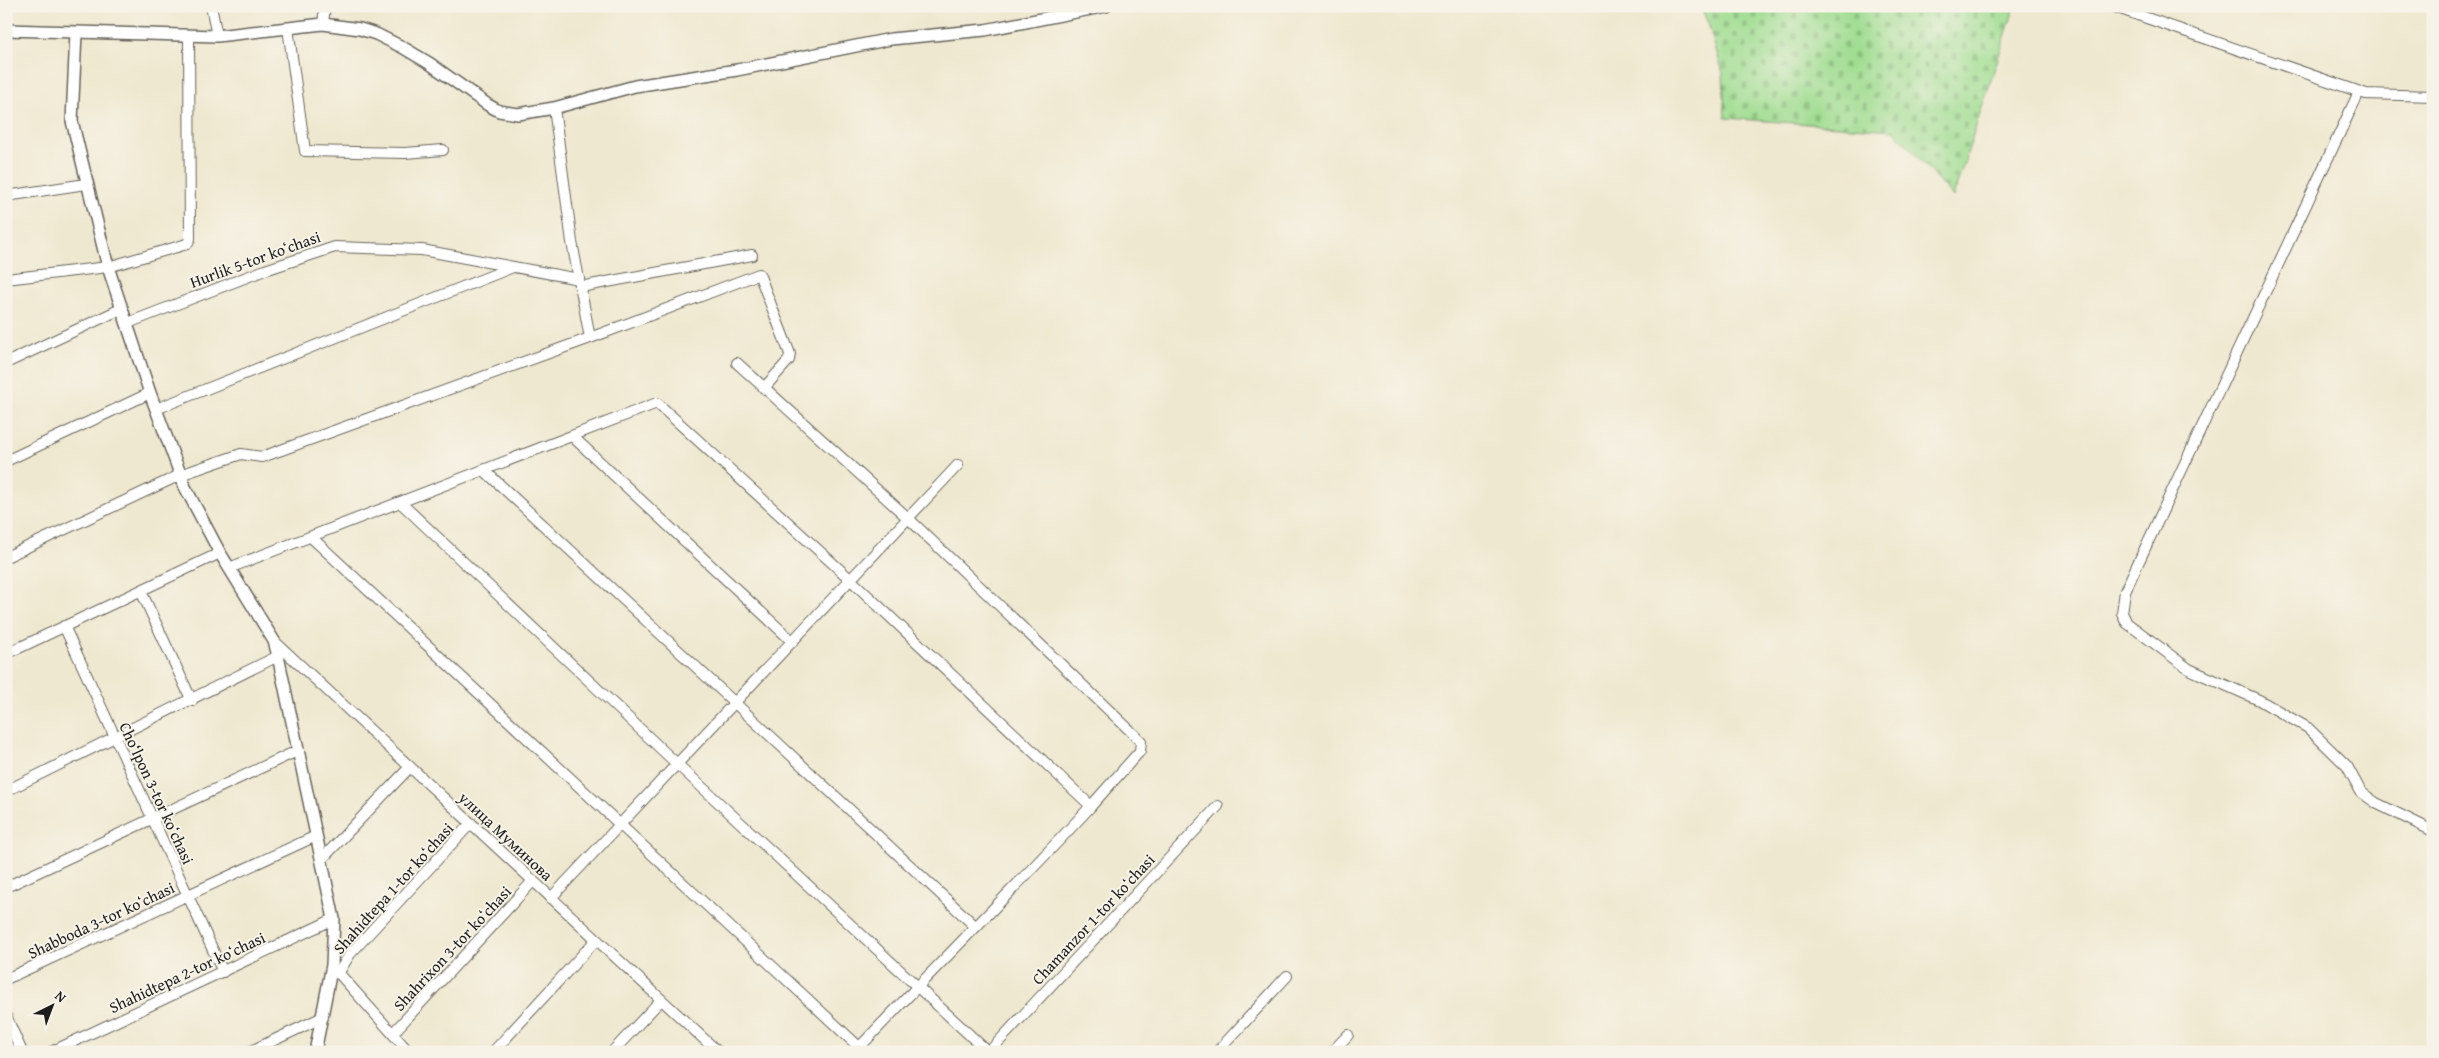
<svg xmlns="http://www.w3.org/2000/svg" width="2439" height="1058" font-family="'Gentium Book Plus',serif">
<defs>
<pattern id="cemetery-stones" width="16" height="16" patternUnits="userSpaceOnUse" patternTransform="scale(1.25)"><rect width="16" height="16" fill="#a0dd92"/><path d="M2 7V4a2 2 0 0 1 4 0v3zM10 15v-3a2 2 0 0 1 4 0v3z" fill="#89bd7d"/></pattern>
</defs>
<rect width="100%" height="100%" fill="#f7f3e8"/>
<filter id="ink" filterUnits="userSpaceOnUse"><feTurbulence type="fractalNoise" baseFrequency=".02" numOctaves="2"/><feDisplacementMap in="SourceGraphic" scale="10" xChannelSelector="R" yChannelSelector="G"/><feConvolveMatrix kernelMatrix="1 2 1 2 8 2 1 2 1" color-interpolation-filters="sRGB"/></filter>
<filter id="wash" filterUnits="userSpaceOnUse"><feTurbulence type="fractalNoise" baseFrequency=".0096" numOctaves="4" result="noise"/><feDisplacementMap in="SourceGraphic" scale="20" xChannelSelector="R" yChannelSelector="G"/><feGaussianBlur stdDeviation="1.12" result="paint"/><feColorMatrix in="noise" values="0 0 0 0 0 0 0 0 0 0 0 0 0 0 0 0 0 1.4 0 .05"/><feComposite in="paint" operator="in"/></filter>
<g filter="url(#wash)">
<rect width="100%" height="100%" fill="#efe8d0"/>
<path fill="url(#cemetery-stones)" stroke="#5e7c57" d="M1700,6H2015L1953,197L1894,130L1725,118L1723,73L1708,23Z"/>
</g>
<g filter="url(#ink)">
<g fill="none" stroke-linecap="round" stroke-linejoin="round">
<g stroke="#66635b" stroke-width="12">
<g id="minor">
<path d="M211,6L217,36"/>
<path d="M2112,6L2366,94L2433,96"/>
<path d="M323,24L325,6"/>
<path d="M288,28L305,151L405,153L443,150"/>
<path d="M2359,92L2125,591L2122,613L2127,623L2189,669L2259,700L2308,728L2347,766L2361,792L2376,803L2433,831"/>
<path d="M554,108L572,242L590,338"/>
<path d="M6,196L86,184"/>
<path d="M6,279L108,267L187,244L190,239L189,36"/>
<path d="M580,287L752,255"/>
<path d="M128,323L265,270L335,247L422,250L579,279"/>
<path d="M6,363L123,308"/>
<path d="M737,363L908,518L1141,741L1140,751L1091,806"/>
<path d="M156,409L513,267"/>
<path d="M572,436L792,641"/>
<path d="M6,461L150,393"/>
<path d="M485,471L975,926"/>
<path d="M401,503L677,764L988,1052"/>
<path d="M311,537L859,1047"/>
<path d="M6,557L180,475L241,454L262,457L590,338L759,274L790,354L789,360L764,388"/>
<path d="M229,568L657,403L851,580L1091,806C1014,890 933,969 855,1052"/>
<path d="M141,591L192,701"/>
<path d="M64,626L223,972"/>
<path d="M274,641L718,1052"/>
<path d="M6,654L220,553"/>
<path d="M6,791L278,656"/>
<path d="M322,859L410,767"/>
<path d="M6,887L299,750"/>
<path d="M551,898L958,465"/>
<path d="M335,969L409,1052"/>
<path d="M338,974L350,954L471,823"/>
<path d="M6,979L316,836"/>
<path d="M6,1016L22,1052"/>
<path d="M393,1033L532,882"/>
<path d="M51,1052L334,919"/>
<path d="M249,1052L323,1017"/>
<path d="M493,1052L596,940"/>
<path d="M612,1052L661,1000"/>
<path d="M989,1052L1218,806"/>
<path d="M1217,1052L1287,976"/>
<path d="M1332,1052L1348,1035"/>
</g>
</g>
<g stroke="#66635b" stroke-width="14">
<g id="tertiary">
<path d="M6,30L217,36L323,24L360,29L376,34L402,47L429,63L488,105L499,111L518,114L554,108L635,86L737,70L891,39L985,30L1106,6"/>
<path d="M76,33L72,121L108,267L150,393L185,487L220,553L274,641L278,656L334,919L332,965L315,1052"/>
</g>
</g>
<use href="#minor" stroke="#fff" stroke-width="10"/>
<use href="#tertiary" stroke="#fff" stroke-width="11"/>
</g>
</g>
<g text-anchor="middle" stroke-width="4" stroke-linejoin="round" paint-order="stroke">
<g font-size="16" fill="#1c1c1c" stroke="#f7f3e8">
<text transform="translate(255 259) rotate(-20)" y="6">Hurlik 5-tor koʻchasi</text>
<text transform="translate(157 793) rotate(65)" y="6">Cho‘lpon 3-tor koʻchasi</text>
<text transform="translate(506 836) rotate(43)" y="6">улица Муминова</text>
<text transform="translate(393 888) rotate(-48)" y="6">Shahidtepa 1-tor koʻchasi</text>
<text transform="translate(1093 919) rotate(-47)" y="6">Chamanzor 1-tor koʻchasi</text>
<text transform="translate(101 920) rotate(-25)" y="6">Shabboda 3-tor koʻchasi</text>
<text transform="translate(452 948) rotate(-47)" y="6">Shahrixon 3-tor koʻchasi</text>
<text transform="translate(187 972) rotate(-25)" y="6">Shahidtepa 2-tor koʻchasi</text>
</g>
</g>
<rect width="2439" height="1058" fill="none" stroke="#f7f3e8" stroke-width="25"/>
<g transform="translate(52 1006) rotate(42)" stroke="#f7f3e8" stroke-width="4" paint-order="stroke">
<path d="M0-4L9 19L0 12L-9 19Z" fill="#1c1c1c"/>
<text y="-8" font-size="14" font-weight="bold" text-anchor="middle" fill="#1c1c1c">N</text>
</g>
</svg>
